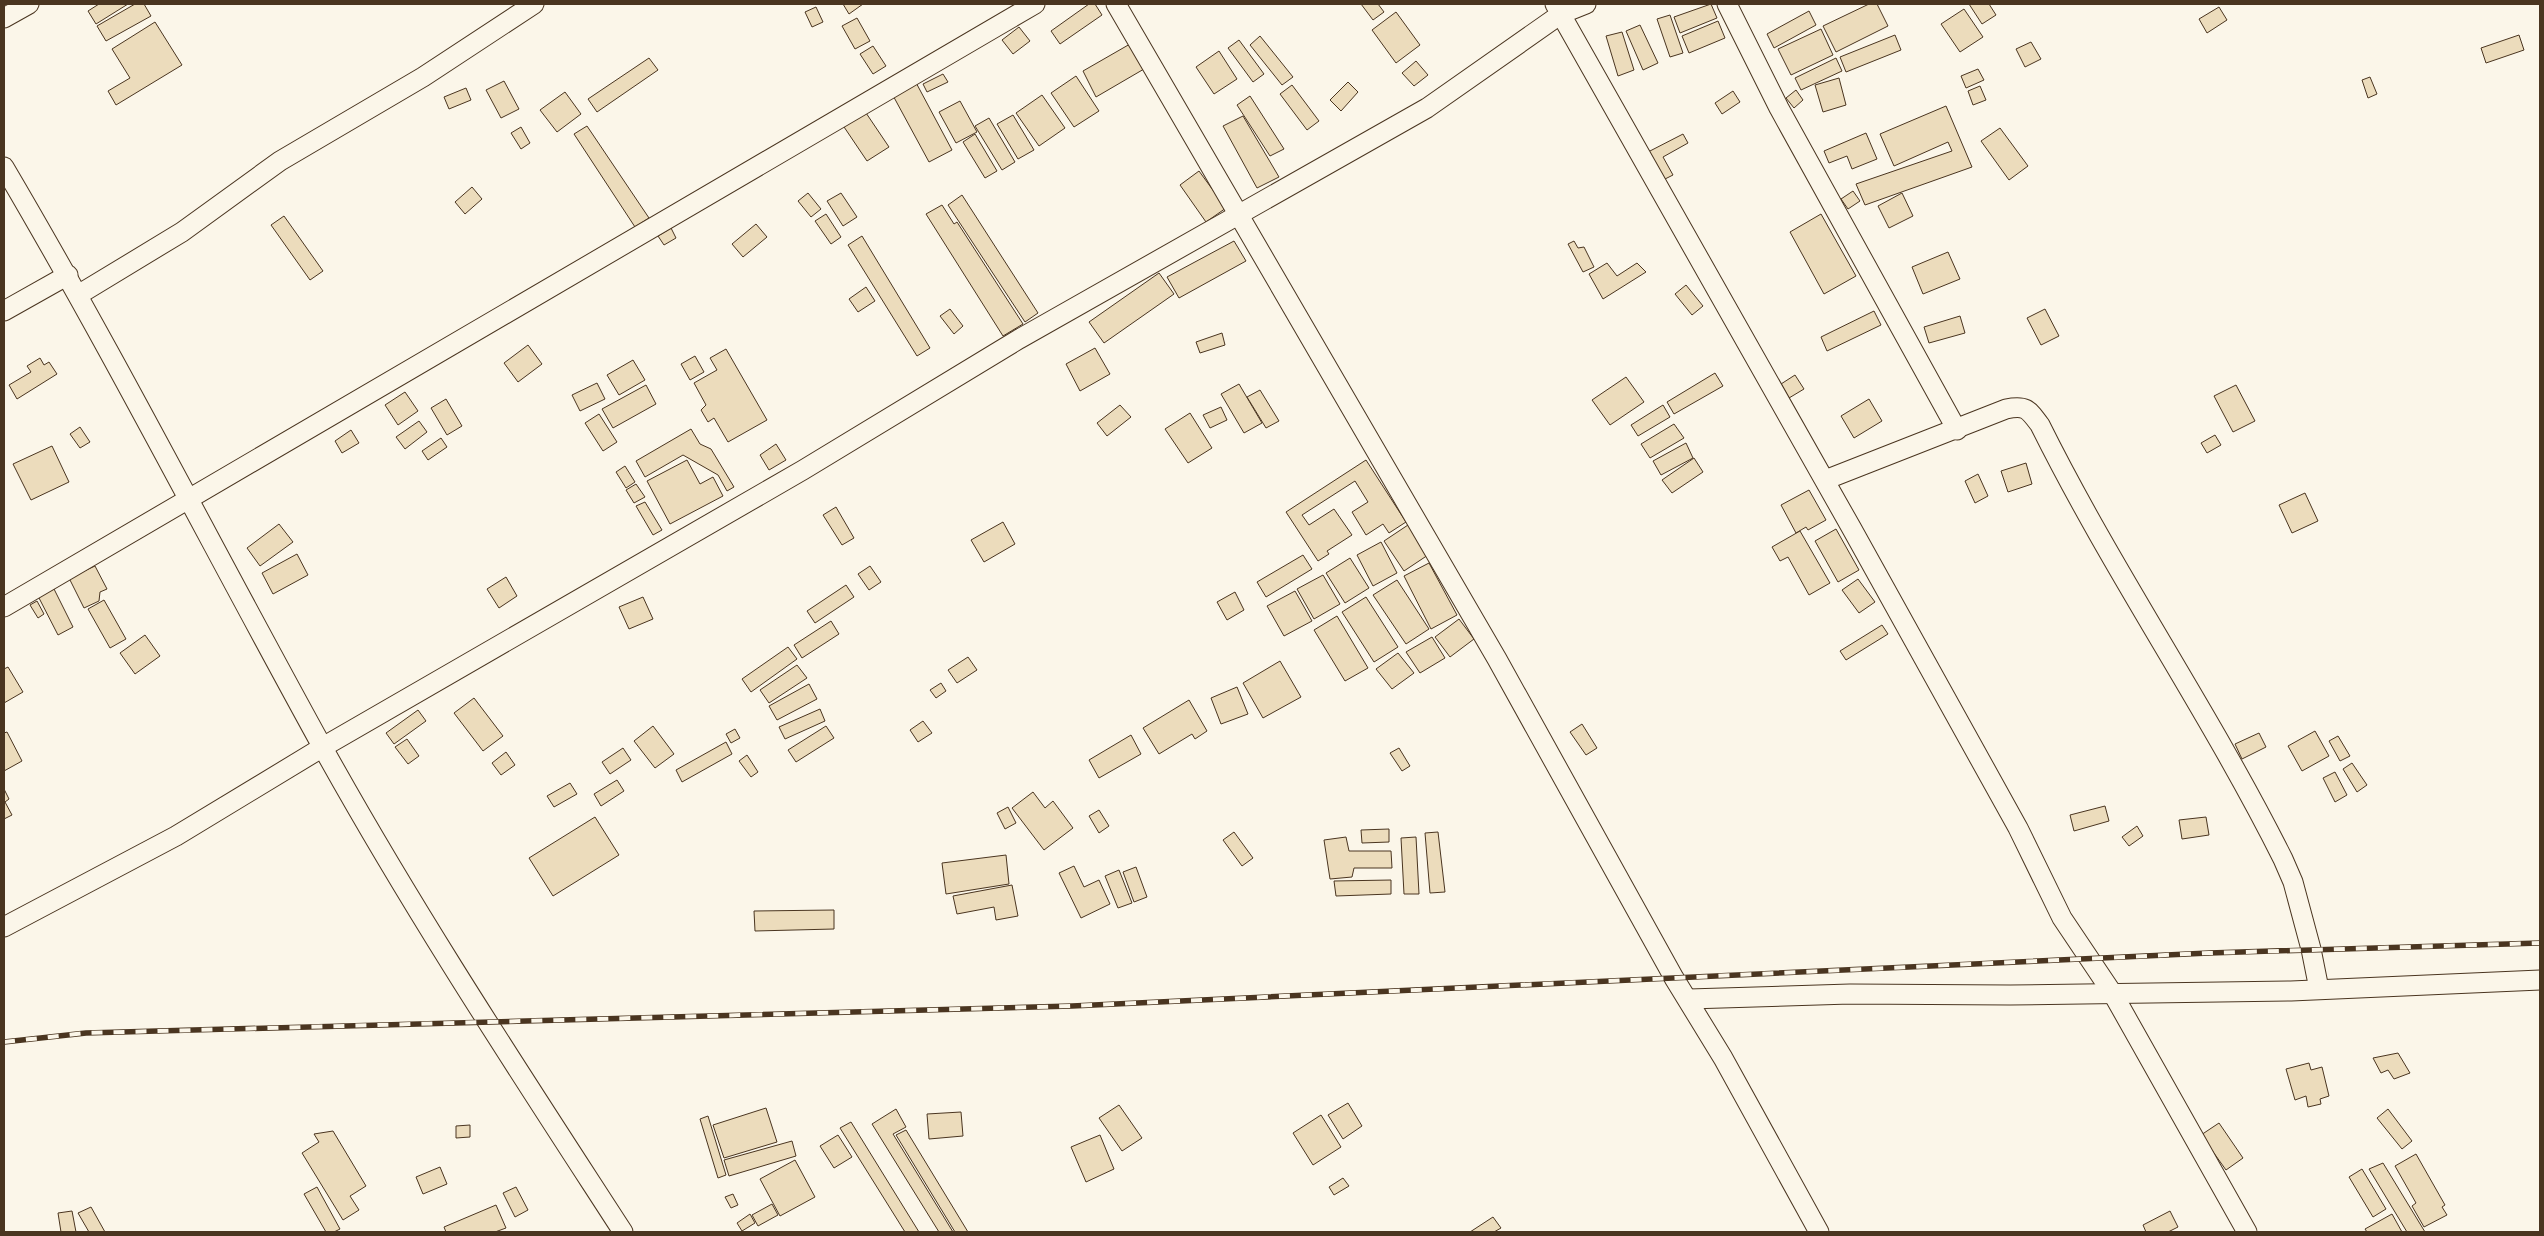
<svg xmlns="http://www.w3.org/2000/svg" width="2544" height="1236" font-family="'Crimson Pro',serif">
<rect width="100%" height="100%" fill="#fbf6e9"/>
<g fill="#ecdcbc" stroke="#4a3520">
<path d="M99,4H128L96,24L88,11Z"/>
<path d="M135,4H144L151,16L106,41L97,26Z"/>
<path d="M843,4H863L849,14Z"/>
<path d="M1089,4H1095L1102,15L1060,44L1051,31Z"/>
<path d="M1361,4H1378L1384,12L1373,20Z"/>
<path d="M1711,4L1717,18L1680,33L1674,17Z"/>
<path d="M1869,4H1877L1888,26L1836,52L1823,26Z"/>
<path d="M1969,4H1989L1996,15L1982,24Z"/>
<path d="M816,7L823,22L812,27L805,12Z"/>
<path d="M2219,7L2227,20L2207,33L2199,19Z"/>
<path d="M1964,9L1983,37L1960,52L1941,24Z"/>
<path d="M1809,11L1816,25L1774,48L1767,34Z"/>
<path d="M1396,12L1420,45L1396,63L1372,30Z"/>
<path d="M1670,15L1683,53L1670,57L1657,19Z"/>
<path d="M857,18L870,41L855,49L842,26Z"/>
<path d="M1718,21L1725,38L1689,53L1682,36Z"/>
<path d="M155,22L182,65L116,105L108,91L130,78L112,49Z"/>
<path d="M1640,25L1658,63L1643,70L1626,31Z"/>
<path d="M1019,27L1030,41L1013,54L1002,40Z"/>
<path d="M1821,29L1833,55L1791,75L1778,49Z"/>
<path d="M1622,32L1634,70L1618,76L1606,36Z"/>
<path d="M1895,35L1901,50L1846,72L1840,57Z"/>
<path d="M2519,35L2524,50L2486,63L2481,48Z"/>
<path d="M1260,36L1293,77L1282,85L1250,45Z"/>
<path d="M1239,40L1264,74L1253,82L1228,48Z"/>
<path d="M2031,42L2041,59L2025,67L2016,49Z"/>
<path d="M1130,44L1144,69L1096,97L1083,71Z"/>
<path d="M873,46L886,66L873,74L860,54Z"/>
<path d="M1219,51L1237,79L1214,94L1196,67Z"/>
<path d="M649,58L658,70L597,112L588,99Z"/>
<path d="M1836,58L1842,71L1801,90L1795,78Z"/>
<path d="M1416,61L1428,75L1414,86L1402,73Z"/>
<path d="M1978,69L1984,80L1966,88L1961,76Z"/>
<path d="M943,74L948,82L927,92L923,84Z"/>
<path d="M1076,76L1099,111L1074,127L1051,93Z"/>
<path d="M913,77L952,150L929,162L890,90Z"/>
<path d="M2370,77L2377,94L2368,98L2362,80Z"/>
<path d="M1839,78L1846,105L1823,112L1815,85Z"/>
<path d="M504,81L519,109L501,118L486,90Z"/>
<path d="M1348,82L1358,92L1341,111L1330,100Z"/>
<path d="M1292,85L1319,121L1307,130L1280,94Z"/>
<path d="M1980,86L1986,100L1973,105L1968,91Z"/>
<path d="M466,88L471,100L449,109L444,97Z"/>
<path d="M1796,90L1803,100L1794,108L1786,98Z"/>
<path d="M1733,91L1740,102L1722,114L1715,103Z"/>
<path d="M565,92L581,114L557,132L540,110Z"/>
<path d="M1042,95L1065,128L1039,146L1016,113Z"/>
<path d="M1250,96L1284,149L1270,156L1237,105Z"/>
<path d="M960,101L977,132L956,143L939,112Z"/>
<path d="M1946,106L1972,167L1865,205L1856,184L1952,151L1948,142L1894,166L1880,134Z"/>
<path d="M862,107L889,147L867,161L840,121Z"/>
<path d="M1013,115L1034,150L1018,159L997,124Z"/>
<path d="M1243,116L1279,177L1257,188L1223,126Z"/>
<path d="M989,118L1015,162L1002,170L975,126Z"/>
<path d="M587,126L649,218L635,227L574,134Z"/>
<path d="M521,127L530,143L521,149L511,133Z"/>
<path d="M2000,128L2028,166L2009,180L1981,141Z"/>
<path d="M1866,133L1877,159L1852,169L1847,156L1829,163L1824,151Z"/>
<path d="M975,134L997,171L985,178L963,142Z"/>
<path d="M1683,134L1688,143L1663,157L1673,175L1663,180L1648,152Z"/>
<path d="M1199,171L1226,208L1206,222L1180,185Z"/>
<path d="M472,187L482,199L465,214L455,202Z"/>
<path d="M1853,191L1860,201L1848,209L1841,199Z"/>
<path d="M808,193L821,209L811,217L798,201Z"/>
<path d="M841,193L857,217L843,226L827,201Z"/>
<path d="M1902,193L1913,216L1889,228L1878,206Z"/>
<path d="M962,195L1038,313L1025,322L948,205Z"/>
<path d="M942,205L954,224L957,222L1023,324L1003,336L926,214Z"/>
<path d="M826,214L841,237L831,244L815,221Z"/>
<path d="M1821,214L1856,276L1824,294L1790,232Z"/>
<path d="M284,216L323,271L310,280L271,225Z"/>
<path d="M756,224L767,237L743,257L732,244Z"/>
<path d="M671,228L676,238L664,245L658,236Z"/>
<path d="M862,236L930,348L917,356L848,245Z"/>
<path d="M1234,241L1246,261L1179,298L1167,277Z"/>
<path d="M1574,241L1578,248L1584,247L1594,267L1583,272L1568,244Z"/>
<path d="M1948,252L1960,279L1923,294L1912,267Z"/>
<path d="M1607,263L1617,276L1637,263L1646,272L1603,299L1589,274Z"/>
<path d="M1159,273L1174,294L1104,343L1089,322Z"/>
<path d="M1686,285L1703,306L1692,315L1675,294Z"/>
<path d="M866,287L875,301L858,312L849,299Z"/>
<path d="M950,309L963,326L954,334L940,316Z"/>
<path d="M2045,309L2059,336L2041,345L2027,318Z"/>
<path d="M1874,311L1881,325L1827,351L1821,337Z"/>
<path d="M1960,316L1965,333L1929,343L1924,327Z"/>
<path d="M1222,333L1225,345L1200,353L1196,342Z"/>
<path d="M528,345L542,364L518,382L504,363Z"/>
<path d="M1095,348L1110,374L1080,391L1066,364Z"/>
<path d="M726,349L767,420L728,442L714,418L708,422L701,410L706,405L694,383L717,370L710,358Z"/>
<path d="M695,356L704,372L690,380L681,364Z"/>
<path d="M40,358L44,365L49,362L57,374L17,399L9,385L31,372L27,366Z"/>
<path d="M633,360L645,380L619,395L607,375Z"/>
<path d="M1715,373L1723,386L1674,414L1667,402Z"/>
<path d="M1795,375L1804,389L1789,398L1781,384Z"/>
<path d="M1626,377L1644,402L1610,425L1592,400Z"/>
<path d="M597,383L605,399L580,411L572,395Z"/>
<path d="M1239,384L1262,423L1244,433L1221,394Z"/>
<path d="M646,385L656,404L613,428L602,409Z"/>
<path d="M2236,385L2255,421L2233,432L2214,396Z"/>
<path d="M1260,390L1279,421L1266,428L1247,397Z"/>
<path d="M405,392L418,411L398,425L385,405Z"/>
<path d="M446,399L462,426L447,435L431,408Z"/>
<path d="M1869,399L1882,421L1854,438L1841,416Z"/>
<path d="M1120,405L1131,417L1107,436L1097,423Z"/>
<path d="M1663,405L1670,417L1638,436L1631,425Z"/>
<path d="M1221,407L1227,420L1210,428L1203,415Z"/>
<path d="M1190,413L1212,448L1188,463L1165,429Z"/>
<path d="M599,414L617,442L603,451L585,423Z"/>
<path d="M419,421L427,432L405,449L396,437Z"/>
<path d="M1674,424L1684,438L1650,458L1641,444Z"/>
<path d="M80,427L90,442L80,448L70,434Z"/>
<path d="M691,429L700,444L711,449L734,487L727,491L718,475L683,455L645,477L636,461Z"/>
<path d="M351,430L359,443L342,453L335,441Z"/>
<path d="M2215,435L2221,445L2207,453L2201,443Z"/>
<path d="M441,438L447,447L428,460L422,451Z"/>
<path d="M1686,443L1693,458L1661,475L1653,461Z"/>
<path d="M776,444L786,460L769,470L760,455Z"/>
<path d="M52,446L69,482L31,500L13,464Z"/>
<path d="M1694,458L1703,472L1672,493L1662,480Z"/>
<path d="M687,460L700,484L713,477L723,496L670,524L647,481Z"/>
<path d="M1366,460L1406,522L1389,533L1383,524L1366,535L1352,512L1368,502L1355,481L1302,515L1309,525L1334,509L1352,535L1327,551L1329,554L1318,561L1286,512Z"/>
<path d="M2026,463L2032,484L2008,492L2001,471Z"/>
<path d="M625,466L635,482L626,488L616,472Z"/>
<path d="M1978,474L1988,496L1975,503L1965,481Z"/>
<path d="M636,484L645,497L634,503L626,490Z"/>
<path d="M1809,490L1826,520L1808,530L1806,527L1796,533L1781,505Z"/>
<path d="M2305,493L2318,521L2292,533L2279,505Z"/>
<path d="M645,502L662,530L653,535L636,506Z"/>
<path d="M836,507L854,538L842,545L823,515Z"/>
<path d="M1003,522L1015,544L984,562L971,540Z"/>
<path d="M279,524L293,542L260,566L247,548Z"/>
<path d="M1408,525L1428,555L1404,571L1384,541Z"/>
<path d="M1836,529L1859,570L1838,582L1815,541Z"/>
<path d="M1800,531L1830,583L1809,595L1788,557L1780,561L1772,547Z"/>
<path d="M1381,542L1397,573L1373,586L1357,555Z"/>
<path d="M297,554L308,575L273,594L262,573Z"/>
<path d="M1303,555L1312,569L1266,597L1257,582Z"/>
<path d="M1350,558L1369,588L1345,603L1326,573Z"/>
<path d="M1429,563L1457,615L1431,629L1404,576Z"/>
<path d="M95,566L107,589L100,592L99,601L84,608L69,578Z"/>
<path d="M870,566L881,582L869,590L858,574Z"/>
<path d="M1323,575L1340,604L1314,619L1297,589Z"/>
<path d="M506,577L517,596L499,608L487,589Z"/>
<path d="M1858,579L1875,602L1859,613L1842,590Z"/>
<path d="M1397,580L1429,629L1406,644L1373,595Z"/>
<path d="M846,585L854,597L815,623L807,611Z"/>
<path d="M54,589L73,627L58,635L38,596Z"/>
<path d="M1295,591L1312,621L1284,636L1267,606Z"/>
<path d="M1235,592L1244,610L1227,620L1217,602Z"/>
<path d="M643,597L653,619L629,629L619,607Z"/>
<path d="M1366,597L1398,647L1374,662L1342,612Z"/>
<path d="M104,600L126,639L110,648L88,609Z"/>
<path d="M37,601L44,614L38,618L30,605Z"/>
<path d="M1337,616L1368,668L1345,681L1314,630Z"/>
<path d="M1459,619L1474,639L1450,657L1435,637Z"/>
<path d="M831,621L839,634L802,658L794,645Z"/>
<path d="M1882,625L1888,634L1846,660L1840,651Z"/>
<path d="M145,635L160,656L135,674L120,653Z"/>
<path d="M1432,637L1445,658L1420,673L1406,652Z"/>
<path d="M788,647L797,659L751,692L742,679Z"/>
<path d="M1398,653L1414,673L1392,689L1376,669Z"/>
<path d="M968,657L977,670L957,683L948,670Z"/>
<path d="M1280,661L1301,697L1263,718L1243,683Z"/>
<path d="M797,665L807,678L769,703L760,690Z"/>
<path d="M8,667L23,692L4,703V669Z"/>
<path d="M941,683L946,691L936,698L930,690Z"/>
<path d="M809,684L817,699L777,720L769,706Z"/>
<path d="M1237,687L1248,714L1221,724L1211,698Z"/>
<path d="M474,698L503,736L483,751L454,713Z"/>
<path d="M1189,700L1207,731L1195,739L1192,734L1159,754L1143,728Z"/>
<path d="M820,709L825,721L785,739L779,727Z"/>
<path d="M418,710L426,721L394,744L386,733Z"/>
<path d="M923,721L932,733L918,742L910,730Z"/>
<path d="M1582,724L1597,748L1586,755L1570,732Z"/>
<path d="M653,726L674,754L655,768L634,741Z"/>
<path d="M826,726L834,738L796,762L788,750Z"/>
<path d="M735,729L740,738L731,743L726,734Z"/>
<path d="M2315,731L2329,756L2302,771L2288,746Z"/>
<path d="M7,732L22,761L4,771V733Z"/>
<path d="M2259,733L2266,747L2242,759L2235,744Z"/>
<path d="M1131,735L1141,754L1099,778L1089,760Z"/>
<path d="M2338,736L2350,756L2340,761L2329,741Z"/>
<path d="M407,739L419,756L408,764L395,747Z"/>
<path d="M726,742L732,754L682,782L676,770Z"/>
<path d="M623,748L631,760L610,774L602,762Z"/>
<path d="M1399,748L1410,766L1402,771L1390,753Z"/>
<path d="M506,752L515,765L501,775L492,763Z"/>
<path d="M747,755L758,772L751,777L739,761Z"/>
<path d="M2352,763L2367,785L2357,792L2343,769Z"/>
<path d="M2335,772L2347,795L2335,802L2323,778Z"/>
<path d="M617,780L624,791L601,806L594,794Z"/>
<path d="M570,783L577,794L554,807L547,796Z"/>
<path d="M4,789L9,799L5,802L12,815L4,819Z"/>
<path d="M1033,792L1045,808L1053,801L1073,828L1044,850L1012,808Z"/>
<path d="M2105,806L2109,821L2074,831L2070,815Z"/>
<path d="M1008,807L1016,823L1005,829L997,813Z"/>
<path d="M1099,810L1109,826L1099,833L1089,816Z"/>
<path d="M595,817L619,855L553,896L529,858Z"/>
<path d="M2206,817L2209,835L2182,839L2179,820Z"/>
<path d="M2137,826L2143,836L2129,846L2122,837Z"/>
<path d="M1389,829V842L1362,843L1361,830Z"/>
<path d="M1234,832L1253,858L1242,866L1223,840Z"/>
<path d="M1438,832L1445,892L1430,893L1425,833Z"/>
<path d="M1346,837L1349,851H1391L1392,868H1354L1352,877L1330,879L1324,840Z"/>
<path d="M1416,837L1419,894H1404L1401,838Z"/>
<path d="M1006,855L1009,884L946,894L942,863Z"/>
<path d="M1074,866L1084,887L1099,880L1110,904L1081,918L1059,873Z"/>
<path d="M1136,867L1147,897L1134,902L1123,872Z"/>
<path d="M1119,870L1132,903L1118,908L1105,876Z"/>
<path d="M1391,880V894L1336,896L1334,881Z"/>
<path d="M1012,885L1018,916L996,920L994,907L957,914L953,896Z"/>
<path d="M834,910V929L755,931L754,911Z"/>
<path d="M2398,1053L2410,1073L2394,1079L2388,1070L2381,1073L2373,1058Z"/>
<path d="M2309,1063L2311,1070L2322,1067L2329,1096L2320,1099L2321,1104L2308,1107L2306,1096L2295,1100L2286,1069Z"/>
<path d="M1348,1103L1362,1126L1343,1139L1328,1115Z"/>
<path d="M1119,1105L1142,1138L1122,1151L1099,1118Z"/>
<path d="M766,1108L777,1142L724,1158L713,1125Z"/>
<path d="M896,1109L906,1127L893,1134L953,1232H939L872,1124Z"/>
<path d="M2388,1109L2412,1141L2402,1149L2377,1118Z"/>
<path d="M961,1112L963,1136L929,1139L927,1114Z"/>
<path d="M1321,1115L1341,1147L1313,1165L1293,1133Z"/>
<path d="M708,1116L726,1175L718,1178L700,1119Z"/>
<path d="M851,1122L919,1232H905L840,1128Z"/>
<path d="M2219,1123L2243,1158L2226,1170L2201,1135Z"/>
<path d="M470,1125V1137L456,1138V1126Z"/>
<path d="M906,1130L968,1232H955L896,1135Z"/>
<path d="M333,1131L366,1186L350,1196L359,1210L343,1220L302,1153L319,1142L314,1134Z"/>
<path d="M838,1135L852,1157L834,1168L820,1146Z"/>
<path d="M1100,1135L1114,1169L1086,1182L1071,1147Z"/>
<path d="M792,1141L796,1156L729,1176L724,1160Z"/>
<path d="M2416,1154L2445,1205L2442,1207L2447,1215L2424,1227L2412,1206L2416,1203L2395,1166Z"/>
<path d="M795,1160L815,1197L780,1216L760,1179Z"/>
<path d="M2383,1163L2425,1232H2407L2369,1169Z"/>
<path d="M440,1167L447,1184L423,1194L416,1177Z"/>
<path d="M2362,1169L2386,1209L2373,1217L2349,1177Z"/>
<path d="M1343,1178L1349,1186L1334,1195L1329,1187Z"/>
<path d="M317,1187L340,1229L334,1232H326L304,1194Z"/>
<path d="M516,1187L528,1210L515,1217L503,1193Z"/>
<path d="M733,1194L738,1205L731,1208L725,1197Z"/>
<path d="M772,1204L778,1215L758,1226L752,1215Z"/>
<path d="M496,1205L506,1228L495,1232H446L444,1227Z"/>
<path d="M91,1207L105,1232H89L78,1213Z"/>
<path d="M72,1211L76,1232H61L58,1213Z"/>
<path d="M2170,1211L2178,1227L2168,1232H2146L2143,1225Z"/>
<path d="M750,1214L755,1223L742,1231L737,1223Z"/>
<path d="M2392,1214L2402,1232H2367L2365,1229Z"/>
<path d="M1493,1217L1501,1228L1494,1232H1470Z"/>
</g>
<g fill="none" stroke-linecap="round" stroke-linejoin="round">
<g stroke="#4a3520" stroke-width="21">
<g id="street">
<path d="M1116,4L1497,659L1674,978L1723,1058L1819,1232"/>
<path d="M1555,4L1852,529L2018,828L2062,918L2113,994L2247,1232"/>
<path d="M1727,4L1779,108L1957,430"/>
<path d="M4,18L29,4"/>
<path d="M4,167C116,357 216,554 323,748C415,914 520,1073 623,1232"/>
<path d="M78,295L182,232L280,161L423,77L534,4"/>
<path d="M4,311L68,275"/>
<path d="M1825,480L2006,409C2026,405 2028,409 2040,425C2114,574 2209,711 2283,859L2293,882L2311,949L2319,989"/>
<path d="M4,607L1035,4"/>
<path d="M4,927L176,836L323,747L803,470L1019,339L1427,108L1561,14L1586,4"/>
<path d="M1689,999L1850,994L2010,995L2291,991L2540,980"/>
</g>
</g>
<use href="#street" stroke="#fbf6e9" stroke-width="19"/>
<g stroke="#4a3520" stroke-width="5.5">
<path id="rail" d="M4,1042L86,1033L1072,1006L2209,953L2540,943"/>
</g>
<use href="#rail" stroke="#fbf6e9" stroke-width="4" stroke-dasharray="11" stroke-linecap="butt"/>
</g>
<rect width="2544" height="1236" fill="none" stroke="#4a3520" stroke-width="10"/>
</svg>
